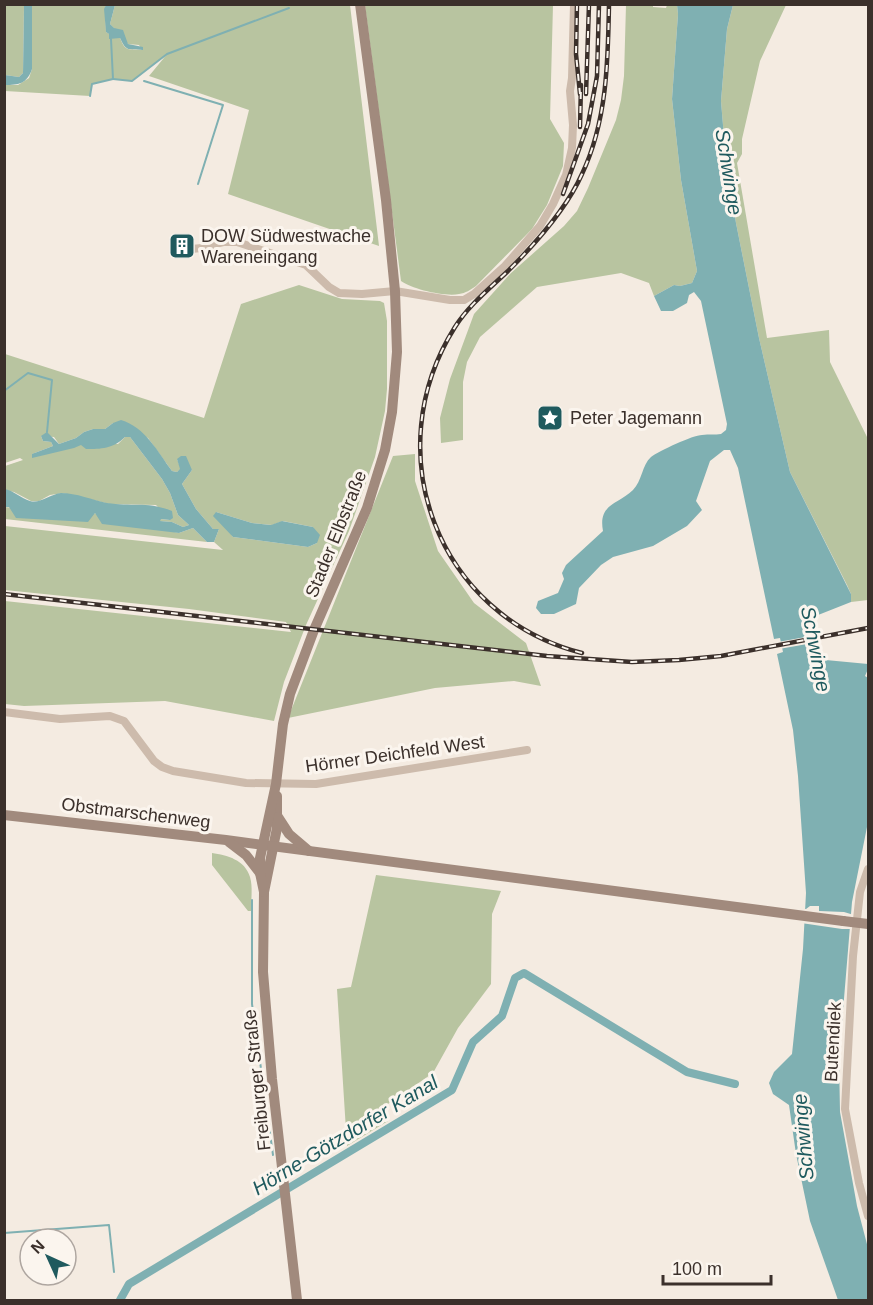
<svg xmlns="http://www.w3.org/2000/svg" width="873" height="1305" font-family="Arial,sans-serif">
<rect width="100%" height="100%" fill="#f4ebe1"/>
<g fill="#b8c4a0" fill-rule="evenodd">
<path d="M4,5H24L23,73L19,77L5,75Z"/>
<path d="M32,5H106L105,9L106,32L116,38H120C126,53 128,48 142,50L139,45L128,44L110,24L115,5H350L379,246L228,194L249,110L149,76L168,53L132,81L113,79L92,84L90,96L5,91L4,85H18L29,78L32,69Z"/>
<path d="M365,5H553L550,119L564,143L563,166L547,205L532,229L476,286C470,290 466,293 459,294C445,297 412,289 401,281Z"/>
<path d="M626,5H653V7L666,8L667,5H677L678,14L672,99L681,180L697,271L692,283L680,286L674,285L654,296L649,283L621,273L537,287L480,337L467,362L463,382V440L441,443L440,418L450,379L474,314L511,273L564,226L577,211L588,188L616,120L621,100L624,76Z"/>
<path d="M733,5H786L760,61L742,139V154L737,163L767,338L829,330L830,362L868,439V600L851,602V594L847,585L790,472L759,338L736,223L726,161L721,101L727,29Z"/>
<path d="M299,285L342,299L380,301L384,303L387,321V389L385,411L375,457L349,531L306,625L284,682L274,721L165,701L24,706L5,704V601L291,632L286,622L189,609L5,590V526L223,550L214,542L219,529H213L196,509L182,484L192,470L177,459L181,469L177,472L172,471L148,438L113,423L105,429H93L84,432L76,438L59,444L54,437L41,436L43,441L51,442L53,446L32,454L81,444H118L125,437H130L162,479L170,493L178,515L189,525L183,527L172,522L160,521V519L170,520L156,505L110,504L63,493L50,495L39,501H31L14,492L5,490V466L23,460L20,458L5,463V354L204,418L241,304ZM216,512L252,523L272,525L283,521L313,527L317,543L308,547L233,537Z"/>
<path d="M415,454V481L438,551L474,603L526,643L541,686L514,681L435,688L288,718L393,456Z"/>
<path d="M4,507L92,515L95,513L98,516L179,533L193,528L207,542L5,519Z"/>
<path d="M212,853C227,855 245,860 250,877C253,886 251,901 251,911H248L212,865Z"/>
<path d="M376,875L501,891L492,914L491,984L458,1028L433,1073L385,1106L388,1121L347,1146L337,989L351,987Z"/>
</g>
<g fill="#7fb0b2">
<path d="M24,5H32V69C27,84 18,85 5,85V75L19,77L23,73Z"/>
<path d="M106,5H115L110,24L114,28L123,30L128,44L143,47V50C128,48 127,53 120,38L109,39V34L106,32L104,9Z"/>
<path d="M677,5H733L727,29L721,101L726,161L736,223L759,338L790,472L851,594V602L808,619L804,625L815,659L868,664V669L865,676L868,678L867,827L852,902L839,1059L840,1112L857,1206L868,1248V1300H838L810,1221L796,1154L789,1105L773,1094L769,1083L774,1072L792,1054L803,949L806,893L798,776L793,730L777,654L783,652L780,638L774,639L738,468L730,450H724L710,461L696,501L702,510L687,526L653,546L613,557L601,565L579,588L576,604L554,614H541L536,608L538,601L558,593L564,579L562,573L566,565L603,531C598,504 617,505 633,490C642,481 642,465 651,457C659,451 693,435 702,435C709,434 715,435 721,434L726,430L727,424L701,301L694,292L689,295L687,303L673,311H661L654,296L674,285L680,286L692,283L697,271L681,180L672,99L678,14Z"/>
<path d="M121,420C145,427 158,452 172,471L177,472L180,469L177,459L181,456H186L192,470L182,484L196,509L213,529H219L214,542H207L193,528L179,533L102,524L95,513L88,522L16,518L9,507H5V489C14,491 21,498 30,501C40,504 51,494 61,493C76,493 93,500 107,503C132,507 147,501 172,511L173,518L170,520L161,519L160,521L172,522L183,527L189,525L178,515L170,493L162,479L130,437H125C113,449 101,449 86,449L81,445L74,448L32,458V454L53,446L51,442L43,441L41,436L47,432L59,444L76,438L84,432L93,429H105L113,423Z"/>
<path d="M216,512L252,523L271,525L282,521L313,527L320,535L317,543L308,547L233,537L213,516Z"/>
</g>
<g fill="#f4ebe1">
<path d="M811,636L813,643L779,649L778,642Z"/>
<path d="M810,906H819V911L844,912L854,915L853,929H842L801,923L802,909H806Z"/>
</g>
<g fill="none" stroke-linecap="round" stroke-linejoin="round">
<g stroke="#7fb0b2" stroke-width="2">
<path d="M113,79L132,81L167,54L289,8"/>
<path d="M144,81L223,105L198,184"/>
<path d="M90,96L92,84L113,79L111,39"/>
<path d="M4,391L28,373L52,380L47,432"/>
<path d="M252,900V1004L273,1155"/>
<path d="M4,1233L109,1225L114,1272"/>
</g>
<path stroke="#7fb0b2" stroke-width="8" d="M120,1300L129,1284L452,1090L473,1042L502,1016L515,978L524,973L687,1072L735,1084"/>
<g stroke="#cdbbac" stroke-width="8">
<path d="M182,246L191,249L202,248L224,242H237L306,265L329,287L339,293L362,294L395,291L450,300H464L474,294L505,266L540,226L553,204L566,175L572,148L573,125L570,91L572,78L574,4"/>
<path d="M4,712L60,719L110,716L124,721L154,761L162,767L173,771L246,783L316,784L527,750"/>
<path d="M868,869L860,892L853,956L845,1109L859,1183L868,1216"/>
</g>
<g stroke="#a18a7d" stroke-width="10">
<path d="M277,796V828L264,892L263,972L272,1079L297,1300"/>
<path d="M4,815L226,840L843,921"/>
<path d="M278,817L289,834L309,851"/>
<path d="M229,842L246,855L260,873"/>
<path d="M264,892L260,873V858L276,784L283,724L290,694L314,630L367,508L385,450L392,412L397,352L395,291L386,200L360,4"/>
</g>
<g stroke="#3b302b" stroke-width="4.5">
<g id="rail">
<path d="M577,4L576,54L580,94"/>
<path d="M586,94L589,4"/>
<path d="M580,127L581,85"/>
<path d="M563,194L588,124L597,76L599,4"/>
<path d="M4,594L547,656L632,662L679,660L721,656L868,628"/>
<path d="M582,653C437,616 376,452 455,327C469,305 489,289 508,271C534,245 567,208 582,174C607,121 608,62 609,4"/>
</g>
</g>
<use href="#rail" stroke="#fbf5ee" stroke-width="2" stroke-dasharray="7" stroke-linecap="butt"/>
<path stroke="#a18a7d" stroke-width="10" d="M843,921L868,924"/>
</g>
<defs>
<g id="building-square" transform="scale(1.35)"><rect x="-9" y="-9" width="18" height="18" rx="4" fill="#1f5a5e" stroke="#fbf5ee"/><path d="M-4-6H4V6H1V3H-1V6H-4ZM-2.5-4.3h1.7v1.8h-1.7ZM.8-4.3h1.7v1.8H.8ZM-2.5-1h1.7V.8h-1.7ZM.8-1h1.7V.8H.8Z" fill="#fff"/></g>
<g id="sight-square" transform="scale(1.35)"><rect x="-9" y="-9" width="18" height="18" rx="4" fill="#1f5a5e" stroke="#fbf5ee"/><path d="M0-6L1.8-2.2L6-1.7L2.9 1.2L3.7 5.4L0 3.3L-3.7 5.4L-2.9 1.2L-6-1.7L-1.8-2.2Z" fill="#fff"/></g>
</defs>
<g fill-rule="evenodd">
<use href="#building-square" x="182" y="246"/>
<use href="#sight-square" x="550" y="418"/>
</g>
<g text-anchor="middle" stroke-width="6" stroke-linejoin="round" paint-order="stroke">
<g font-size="18" fill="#3b302b" stroke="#fbf5ee" text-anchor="start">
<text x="201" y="242">DOW Südwestwache<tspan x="201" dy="21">Wareneingang</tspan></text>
<text x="570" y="424">Peter Jagemann</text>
</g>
<g font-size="18" fill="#3b302b" stroke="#fbf5ee">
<text transform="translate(336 534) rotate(-68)" y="6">Stader Elbstraße</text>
<text transform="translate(395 754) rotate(-8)" y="6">Hörner Deichfeld West</text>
<text transform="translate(136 813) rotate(7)" y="6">Obstmarschenweg</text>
<text transform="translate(833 1042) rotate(-87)" y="6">Butendiek</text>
<text transform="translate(257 1080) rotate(-96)" y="6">Freiburger Straße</text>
</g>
<g font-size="20" font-style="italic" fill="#1f5a5e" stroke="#fbf5ee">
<text transform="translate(729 172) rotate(81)" y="7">Schwinge</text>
<text transform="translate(816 649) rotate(79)" y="7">Schwinge</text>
<text transform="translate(345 1135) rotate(-31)" y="7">Hörne-Götzdorfer Kanal</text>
<text transform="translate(803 1137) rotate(-95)" y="7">Schwinge</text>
</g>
</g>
<rect width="873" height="1305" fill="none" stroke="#3b302b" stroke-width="12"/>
<g transform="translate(48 1257) rotate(315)"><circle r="28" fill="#fbf5ee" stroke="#aea6a0" stroke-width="1.5"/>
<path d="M0-4.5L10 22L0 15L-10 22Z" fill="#1f5a5e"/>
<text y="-9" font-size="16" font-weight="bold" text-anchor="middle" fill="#3b302b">N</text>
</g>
<path d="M663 1275v9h108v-9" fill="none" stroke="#3b302b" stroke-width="3"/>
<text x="672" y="1275" font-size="18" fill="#3b302b" stroke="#fbf5ee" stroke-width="4.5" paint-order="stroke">100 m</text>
</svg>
